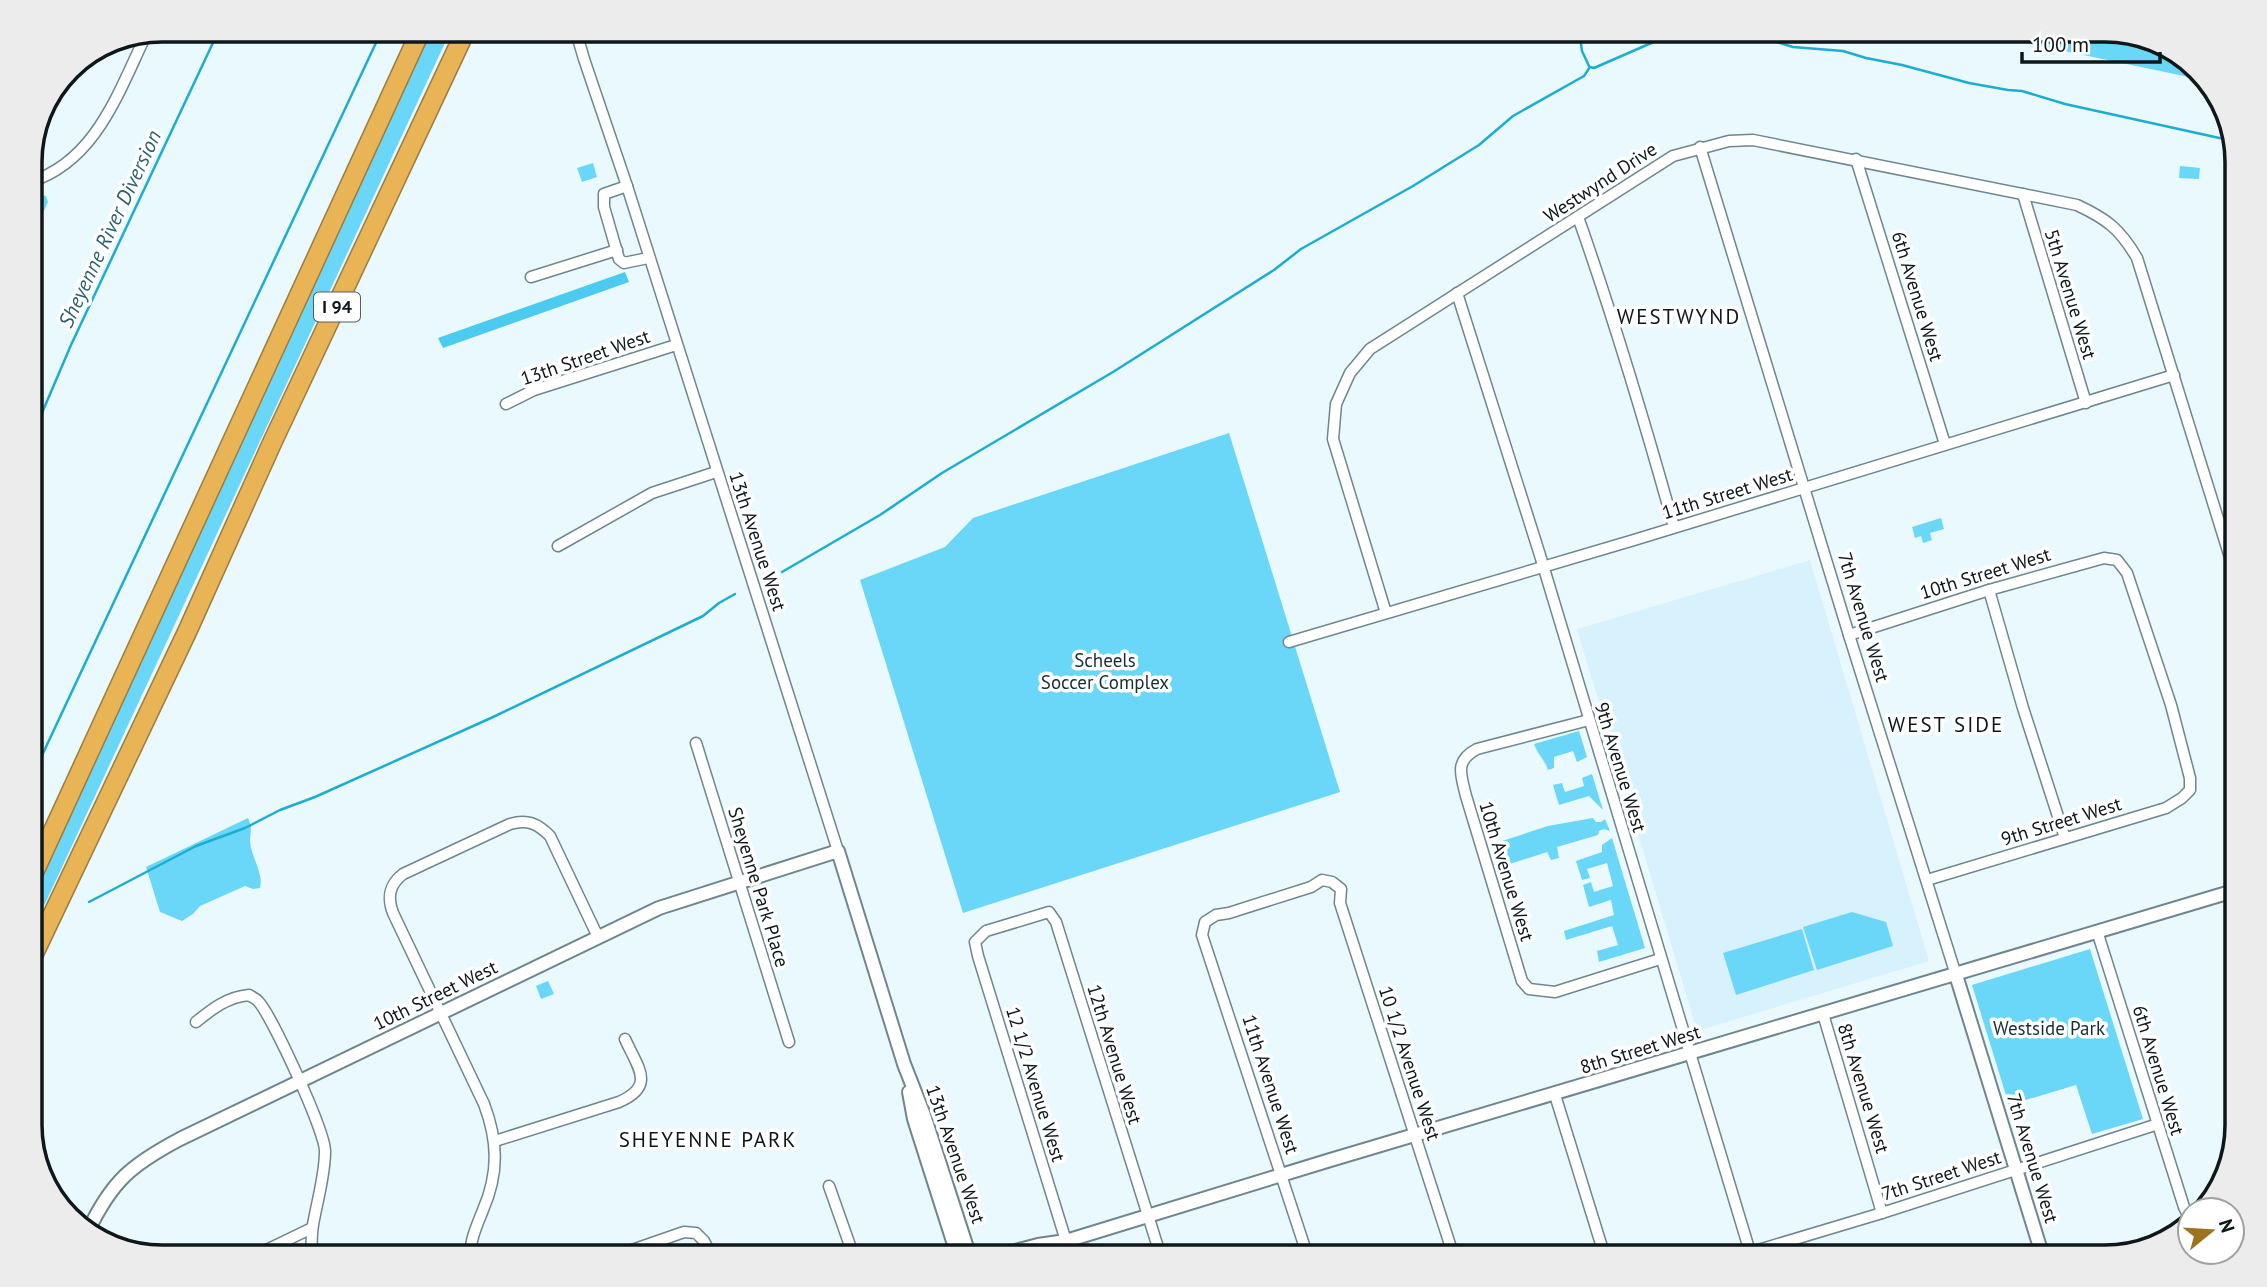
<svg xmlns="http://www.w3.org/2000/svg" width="2267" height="1287" font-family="'PT Sans',sans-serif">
<rect width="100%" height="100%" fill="#eaf9fe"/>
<path fill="#d7f2fc" d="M1810,560L1929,961L1697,1031L1577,629Z"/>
<g fill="#6ad7f8">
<path d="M432,30H451L30,936V898Z"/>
<path d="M1982,30H2105L2171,47L2203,80L1983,34Z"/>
<path d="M593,163L597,177L582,182L577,168Z"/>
<path d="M2180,166L2200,168L2199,179L2179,178Z"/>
<path d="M39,194L46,196L48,202L30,241V197Z"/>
<path d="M1229,433L1340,792L963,913L860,580L945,547L973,518Z"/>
<path d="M1941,518L1944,529L1930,533L1932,540L1923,543L1921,536L1915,538L1912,527Z"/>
<path d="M1579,731L1587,757L1577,762L1573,751L1554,757V768L1548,770C1545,760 1538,755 1534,744Z"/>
<path d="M1592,774L1603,810L1589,796L1559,805L1553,785L1562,783L1565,792L1584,786L1582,778Z"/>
<path d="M248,818C253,828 250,832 250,841C251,857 264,873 260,888L253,889L245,886L200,906L193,914L182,921L160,912L146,867Z"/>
<path d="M1593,818L1596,822H1601L1605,819L1610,831L1604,829L1599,831L1598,835L1557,847L1559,858L1551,860L1547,852L1510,864L1508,861L1502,864L1496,843L1548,826Z"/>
<path d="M1612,838L1645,948L1599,962L1597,951L1618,945L1612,926L1566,940L1564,931L1614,915L1611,900L1589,907L1583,885L1591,882L1594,892L1613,886L1607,863L1587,869L1590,878L1582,880L1576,861L1602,852V845Z"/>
<path d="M1852,912L1886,922L1893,946L1817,970L1803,927Z"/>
<path d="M1802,929L1814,970L1736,995L1723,953Z"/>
<path d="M2090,949L2143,1119L2092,1134L2076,1085L2009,1105L1972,985Z"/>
<path d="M548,981L554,994L541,999L536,986Z"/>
</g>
<path fill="#4bcbef" d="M625,272L629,282L443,348L438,338Z"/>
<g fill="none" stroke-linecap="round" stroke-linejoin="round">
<g stroke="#1dadd0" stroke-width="2.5">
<path d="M1579,30L1582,51L1589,66"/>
<path d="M30,441L71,345L219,30"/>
<path d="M782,572L880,515L942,473L1113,372L1274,270L1301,249L1413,186L1479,145L1513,116L1584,76L1590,67L1594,68L1672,34L1705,30L1713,33L1735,35L1744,32L1793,47L1843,51L1866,58L1902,65L1969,83L2008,90L2022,91L2065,104L2233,141"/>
<path d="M30,781L382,30"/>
<path d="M89,902L196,846L245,828L280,810L315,797L491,718L703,616L719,603L735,594"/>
</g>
<g stroke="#6f868e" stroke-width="13">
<g id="minor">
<path d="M579,30V42L584,59L627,186L838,851"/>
<path d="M1700,147L1849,635L1956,975"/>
<path d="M1856,159L1945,444"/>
<path d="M30,182C97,161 119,90 147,33"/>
<path d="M627,186L604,194V207L619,259L624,263L648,258"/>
<path d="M2023,194L2086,403"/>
<path d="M1578,217C1614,319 1645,423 1674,527"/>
<path d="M531,277L617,250"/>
<path d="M1457,293L1539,552L1750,1252"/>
<path d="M506,404L534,390L676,345"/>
<path d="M558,546L652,493L716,472"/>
<path d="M1989,590L2023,708L2065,838"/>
<path d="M1386,613L1333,439L1336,404L1350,373L1370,349L1673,156L1729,141L1753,140L2077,205C2107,219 2120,229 2137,258L2237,580"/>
<path d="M1849,635L1989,590L2104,558L2117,560L2127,573L2171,705L2190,778V790L2182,798L2166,808L1927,880"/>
<path d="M1289,642L1634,540L2174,375"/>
<path d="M1589,720L1477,749C1454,761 1461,775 1466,796L1522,981L1529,989L1555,992L1660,959"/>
<path d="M696,743L789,1042"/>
<path d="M2229,893L2237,928"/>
<path d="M2097,931L2184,1207L2190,1219"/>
<path d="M1823,1014L1882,1213"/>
<path d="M196,1022C212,1009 227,997 249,995C252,997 255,998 258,1001C272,1016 325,1131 325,1151C325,1176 317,1201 313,1225C311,1236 312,1247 311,1257"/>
<path d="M1555,1095L1605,1257"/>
<path d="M495,1141L619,1102C656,1086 638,1068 625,1039"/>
<path d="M829,1186L854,1257"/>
<path d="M1066,1241L978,956L975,942L986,931L1049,912L1056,922L1161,1257"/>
<path d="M252,1257L312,1228"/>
<path d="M470,1257C470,1240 477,1225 483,1210C499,1173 498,1141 484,1104L393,913C387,897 389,885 403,874L510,824C527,819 537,823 550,836L598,937"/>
<path d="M612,1257L684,1232L696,1233L704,1241L712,1257"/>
<path d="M1308,1257L1202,935L1205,922L1216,915L1229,913L1311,887L1322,880L1332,882L1341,889L1340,903L1454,1257"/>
<path d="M1735,1257L1882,1213L2158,1124"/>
</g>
</g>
<g stroke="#6f868e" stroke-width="16">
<g id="tertiary">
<path d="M1956,975L2043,1257"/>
<path d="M909,1092L914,1119L958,1257"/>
<path d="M88,1231C112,1181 131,1165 180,1139L659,908L838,851L904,1064L924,1115L970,1257"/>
<path d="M993,1257L1038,1245L1066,1241L1327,1161L2237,890"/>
<path d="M1031,1257L1054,1244"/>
</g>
</g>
<g stroke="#9c7d40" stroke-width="21">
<g id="motorway">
<path d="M30,881L421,30"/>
<path d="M30,962L187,632L272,443L466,30"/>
</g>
</g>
<use href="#minor" stroke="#fff" stroke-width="10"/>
<use href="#tertiary" stroke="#fff" stroke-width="12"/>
<use href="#motorway" stroke="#e8b455" stroke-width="18"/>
</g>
<g text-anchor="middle" stroke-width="7" stroke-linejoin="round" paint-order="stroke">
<rect fill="#fff" stroke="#565d5f" stroke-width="2" x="314" y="292.5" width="46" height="29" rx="5"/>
<g font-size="18" font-weight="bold" fill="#0e171a">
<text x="337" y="313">I 94</text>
</g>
<g font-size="19" fill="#0e171a" stroke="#fff">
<text transform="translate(1600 182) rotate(-33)" y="7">Westwynd Drive</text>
<text transform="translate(2071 294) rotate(73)" y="7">5th Avenue West</text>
<text transform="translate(1918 296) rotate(73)" y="7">6th Avenue West</text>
<text transform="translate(585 357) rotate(-19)" y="7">13th Street West</text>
<text transform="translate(1727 493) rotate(-17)" y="7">11th Street West</text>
<text transform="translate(758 541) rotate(72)" y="7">13th Avenue West</text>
<text transform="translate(1985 573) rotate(-17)" y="7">10th Street West</text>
<text transform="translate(1864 617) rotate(73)" y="7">7th Avenue West</text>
<text transform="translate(1621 767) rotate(73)" y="7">9th Avenue West</text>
<text transform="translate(2061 821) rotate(-17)" y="7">9th Street West</text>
<text transform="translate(1507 871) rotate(73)" y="7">10th Avenue West</text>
<text transform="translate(759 887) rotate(73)" y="7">Sheyenne Park Place</text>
<text transform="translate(435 995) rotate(-26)" y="7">10th Street West</text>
<text transform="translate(1640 1049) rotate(-17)" y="7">8th Street West</text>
<text transform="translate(1115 1054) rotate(73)" y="7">12th Avenue West</text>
<text transform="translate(1410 1063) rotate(72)" y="7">10 1/2 Avenue West</text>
<text transform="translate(2159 1070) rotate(73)" y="7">6th Avenue West</text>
<text transform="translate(1036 1084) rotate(73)" y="7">12 1/2 Avenue West</text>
<text transform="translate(1271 1084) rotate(72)" y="7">11th Avenue West</text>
<text transform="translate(1864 1088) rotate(73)" y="7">8th Avenue West</text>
<text transform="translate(956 1154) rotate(71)" y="7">13th Avenue West</text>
<text transform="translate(2033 1158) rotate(73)" y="7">7th Avenue West</text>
<text transform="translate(1941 1175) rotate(-18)" y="7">7th Street West</text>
</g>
<g font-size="19" fill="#182e35" stroke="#fff">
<text x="1105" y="667">Scheels<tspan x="1105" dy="22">Soccer Complex</tspan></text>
<text x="2049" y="1035">Westside Park</text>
</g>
<g font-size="21" font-style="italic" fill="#2c606f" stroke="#fff">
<text transform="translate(110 229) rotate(-65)" y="7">Sheyenne River Diversion</text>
</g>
<g font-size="21" letter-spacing="2" fill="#0e171a" stroke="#fff">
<text x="1679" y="324">WESTWYND</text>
<text x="1946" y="732">WEST SIDE</text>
<text x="708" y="1147">SHEYENNE PARK</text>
</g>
</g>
<path d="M0 0H2267V1287H0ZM162 42H2105A120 120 0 0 1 2225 162V1125A120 120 0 0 1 2105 1245H162A120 120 0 0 1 42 1125V162A120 120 0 0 1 162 42Z" fill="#ececed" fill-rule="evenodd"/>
<path fill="none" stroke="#0e171a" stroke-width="3.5" d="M162 42H2105A120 120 0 0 1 2225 162V1125A120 120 0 0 1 2105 1245H162A120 120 0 0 1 42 1125V162A120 120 0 0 1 162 42Z"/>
<g transform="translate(2211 1231) rotate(72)"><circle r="33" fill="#ffffff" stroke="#9fa2a3" stroke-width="2"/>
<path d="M0-5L12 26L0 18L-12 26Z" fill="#9d7321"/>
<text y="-10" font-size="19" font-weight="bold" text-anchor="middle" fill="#0e171a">N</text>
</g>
<path d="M2022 52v10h138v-10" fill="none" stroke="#0e171a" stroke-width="3.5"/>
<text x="2032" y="52" font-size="21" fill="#0e171a" stroke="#ffffff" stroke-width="5" paint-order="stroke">100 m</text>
</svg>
